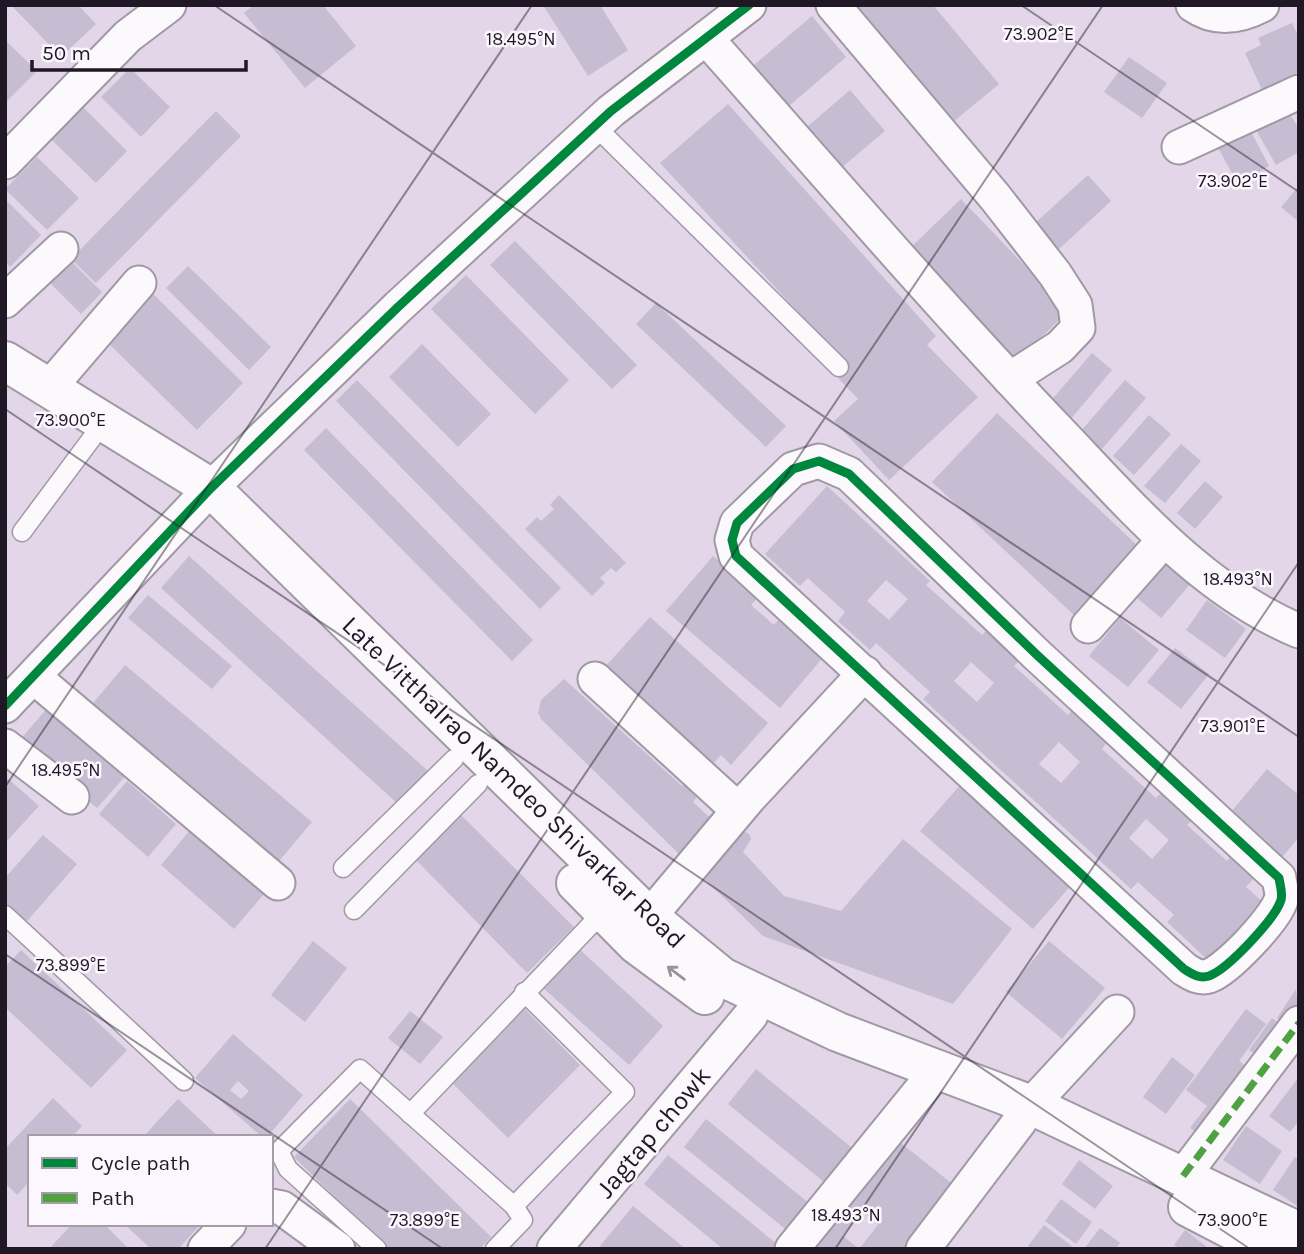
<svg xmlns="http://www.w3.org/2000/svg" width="1304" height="1254" font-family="Karla,sans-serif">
<rect width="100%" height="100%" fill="#e2d6e8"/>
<g fill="#c6bdd3" fill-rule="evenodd">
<path d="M11,5H78L96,24L61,57Z"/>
<path d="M254,5H323L356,46L305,88L244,13Z"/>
<path d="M543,5H600L628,50L588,76Z"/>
<path d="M857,5H933L999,84L953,122Z"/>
<path d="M812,16L846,57L789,106L754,65Z"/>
<path d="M1292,23L1299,37V72L1262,90L1245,53L1261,45L1258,38Z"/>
<path d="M5,40L37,71L5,103Z"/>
<path d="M1129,57L1167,83L1142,118L1104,92Z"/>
<path d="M130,68L170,107L141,137L101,97Z"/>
<path d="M850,90L885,131L834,174L800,133Z"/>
<path d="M728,104L936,336L927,345L978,397L889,480L834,421L858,399L838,378L849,367L660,163Z"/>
<path d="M82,106L127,151L96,183L51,139Z"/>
<path d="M216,111L241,136L96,283L71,259Z"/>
<path d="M1288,111L1299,129V152L1276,165L1256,130Z"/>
<path d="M1249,128L1269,166L1238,184L1217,146Z"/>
<path d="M37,157L79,198L47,230L5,189Z"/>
<path d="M1088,175L1111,201L1058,250L1034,224Z"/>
<path d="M1299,186V222L1281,207Z"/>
<path d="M5,199L41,235L10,267L5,262Z"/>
<path d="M961,199L1068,311L1016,362L908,250Z"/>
<path d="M515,241L637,365L612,389L490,265Z"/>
<path d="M63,253L102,292L81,314L42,275Z"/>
<path d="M188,266L271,347L249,370L166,288Z"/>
<path d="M466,275L569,380L535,414L431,309Z"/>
<path d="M149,290L243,383L197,430L102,337Z"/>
<path d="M656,303L786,426L766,447L636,324Z"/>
<path d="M422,344L491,414L458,447L389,377Z"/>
<path d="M1092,353L1112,370L1069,421L1049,403Z"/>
<path d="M357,380L561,588L540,609L336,401Z"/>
<path d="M1125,380L1146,398L1102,449L1081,431Z"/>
<path d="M997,413L1140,548L1076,617L932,482Z"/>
<path d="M1149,415L1171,434L1134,475L1113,456Z"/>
<path d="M326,428L533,640L512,661L304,450Z"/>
<path d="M1181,444L1201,461L1165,503L1144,486Z"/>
<path d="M1205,481L1223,497L1195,529L1177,513Z"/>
<path d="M827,486L930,581L926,585L982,635L986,631L1019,661L1014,666L1068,715L1072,710L1107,742L1102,749L1156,798L1162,792L1192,820L1187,825L1227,861L1231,855L1255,877L1246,887L1263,902L1209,961L1167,922L1174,915L1138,882L1131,889L923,699L930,692L876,643L870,650L838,621L845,612L808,578L800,586L765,554ZM886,580L908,599L889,620L867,601ZM971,662L994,683L977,702L954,681ZM1059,742L1080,762L1061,783L1039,764ZM1146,819L1169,840L1152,859L1129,838Z"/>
<path d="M559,495L626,563L616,572L611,568L600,578L605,583L592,596L525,529L537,517L541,521L554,509L550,505Z"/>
<path d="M189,556L428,771L398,804L161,588Z"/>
<path d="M713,556L759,596L751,605L774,625L782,615L826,654L780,708L666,611Z"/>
<path d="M1161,557L1191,583L1161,618L1131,593Z"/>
<path d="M148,595L232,666L212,689L128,618Z"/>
<path d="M1207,600L1246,629L1225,658L1186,630Z"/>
<path d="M650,617L768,723L731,765L721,755L713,764L605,667Z"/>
<path d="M1120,618L1159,650L1128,687L1089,656Z"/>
<path d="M1175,648L1209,674L1181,709L1147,682Z"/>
<path d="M125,665L312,822L269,873L83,715Z"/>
<path d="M564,679L682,786L686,782L698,796L693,802L731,837L740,829L749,834L751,839L743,852L784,896L841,911L903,839L1012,929L953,1004L763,936L541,719L538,713L541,700Z"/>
<path d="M50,705L128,773L97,808L19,741Z"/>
<path d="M1267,769L1299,795V837L1274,867L1221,824Z"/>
<path d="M5,776L39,806L5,843Z"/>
<path d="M127,781L176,824L148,857L99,814Z"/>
<path d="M961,784L1074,882L1033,929L920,831Z"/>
<path d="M461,815L574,927L527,973L416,860Z"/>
<path d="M191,829L265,893L234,929L161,865Z"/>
<path d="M43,835L77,864L21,928L5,914V878Z"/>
<path d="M313,941L347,968L305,1022L271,995Z"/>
<path d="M1049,941L1105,988L1062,1039L1006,992Z"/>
<path d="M577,947L663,1026L629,1065L541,986Z"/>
<path d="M21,950L127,1050L91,1088L5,1007V967Z"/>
<path d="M1296,989L1299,1017L1291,1027L1277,1018Z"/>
<path d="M525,1009L580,1065L508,1138L452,1083Z"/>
<path d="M1246,1009L1266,1024L1239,1061L1258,1075L1209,1141L1190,1128L1207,1106L1186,1090Z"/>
<path d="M410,1011L443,1037L420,1064L388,1038Z"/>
<path d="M1272,1018L1290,1031L1267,1063L1249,1050Z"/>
<path d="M233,1034L303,1095L267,1137H262L195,1078ZM238,1081L249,1091L241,1099L230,1090Z"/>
<path d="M1172,1057L1195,1075L1166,1114L1143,1097Z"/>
<path d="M756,1069L857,1152L829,1186L728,1104Z"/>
<path d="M1299,1077V1121L1290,1132L1269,1116Z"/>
<path d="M53,1098L82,1126L72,1137H30V1181L17,1195L5,1183V1149Z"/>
<path d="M178,1099L219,1137H143Z"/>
<path d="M350,1099L491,1237L480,1249H387L294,1157Z"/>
<path d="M706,1119L816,1209L794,1236L684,1147Z"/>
<path d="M1246,1126L1282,1151L1260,1184L1223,1160Z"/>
<path d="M892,1136L955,1186L904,1249H859L878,1225L862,1212L843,1236L859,1249H800Z"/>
<path d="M668,1155L778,1245L774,1249H723L644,1184Z"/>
<path d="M1295,1157L1299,1160V1207L1273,1190Z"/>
<path d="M1079,1160L1113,1186L1095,1209L1062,1184Z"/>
<path d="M1061,1199L1092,1222L1076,1244L1045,1221Z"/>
<path d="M633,1206L686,1249H603L600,1246Z"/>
<path d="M72,1224H104L129,1249H49Z"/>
<path d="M124,1224H201L178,1249H151Z"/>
<path d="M1044,1225L1073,1247L1072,1249H1032L1028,1246Z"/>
<path d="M1100,1228L1120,1243L1115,1249H1084Z"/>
<path d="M1185,1230L1206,1246L1203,1249H1179L1174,1245Z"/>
</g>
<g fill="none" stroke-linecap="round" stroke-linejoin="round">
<g stroke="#a198a5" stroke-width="21">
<g id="service">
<path d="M595,126L839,367"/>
<path d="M22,532L92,438"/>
<path d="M343,868L454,759"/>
<path d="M354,910L478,784"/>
<path d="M5,915L184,1081"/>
<path d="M410,1114L604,911"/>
<path d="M514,1206L625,1092L524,992"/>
<path d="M377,1249L288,1169L279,1151L360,1069L514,1206L523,1220L495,1249"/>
</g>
</g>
<g stroke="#a198a5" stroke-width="37">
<g id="minor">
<path d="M833,5L995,197L1055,274L1075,305L1078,328L1060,347L1010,379"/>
<path d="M1193,5C1216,21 1239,17 1262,5"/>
<path d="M706,38C822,169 936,302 1057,429C1129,504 1201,590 1299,631"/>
<path d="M1179,147L1299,92"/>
<path d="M5,162L128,36L169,5"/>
<path d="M5,301L61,249"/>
<path d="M49,388L139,283"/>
<path d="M819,461L849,474L1037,655L1279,878C1280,885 1283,894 1281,900C1275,919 1228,969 1209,976C1199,979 1192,974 1184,969L736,556L732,540L737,523L793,469Z"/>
<path d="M1088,626L1164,540"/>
<path d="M34,677L278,883"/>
<path d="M595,679L738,810"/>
<path d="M5,706L211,488L398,307L611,111L749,5"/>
<path d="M5,746L72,797"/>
<path d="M649,917L749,798L865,673"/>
<path d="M1031,1105L1117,1012"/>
<path d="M1183,1176L1299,1023"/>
<path d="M271,1206L282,1208L338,1249"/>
<path d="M205,1249L229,1224"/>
<path d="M554,1249L751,1015"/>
<path d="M792,1249L926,1084"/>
<path d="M923,1249L1020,1121"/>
</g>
</g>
<g stroke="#a198a5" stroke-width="42">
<g id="secondary">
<path d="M5,361L211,488L649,917L722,977L838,1032L1031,1105L1299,1232"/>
<path d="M576,883L636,944L705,995"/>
<path d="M1188,1207L1269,1249"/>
</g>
</g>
<use href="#service" stroke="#fbf9fc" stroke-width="18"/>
<use href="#minor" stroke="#fbf9fc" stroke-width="33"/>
<use href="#secondary" stroke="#fbf9fc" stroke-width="38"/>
<path stroke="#50a142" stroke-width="7" stroke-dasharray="14 7" stroke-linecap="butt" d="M1183,1176L1299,1023"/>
<g stroke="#fcf7fe" stroke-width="13">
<g id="cycleway">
<path d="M819,461L849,474L1037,655L1279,878C1280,885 1283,894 1281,900C1275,919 1228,969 1209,976C1199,979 1192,974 1184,969L736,556L732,540L737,523L793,469Z"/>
<path d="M5,706L211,488L398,307L611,111L749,5"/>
</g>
</g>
<use href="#cycleway" stroke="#00873e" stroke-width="9"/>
</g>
<defs><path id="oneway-shaft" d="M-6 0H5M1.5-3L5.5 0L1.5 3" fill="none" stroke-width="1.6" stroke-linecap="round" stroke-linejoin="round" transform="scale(1.75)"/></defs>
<use stroke="#99949b" href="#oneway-shaft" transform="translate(676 973) rotate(-143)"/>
<path fill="none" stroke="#211825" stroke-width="2" stroke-opacity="0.45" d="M214,5L1299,737M1021,5L1299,192M5,409L1250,1249M5,787L532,5M5,954L443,1249M265,1249L1103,5M835,1249L1299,562"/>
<g text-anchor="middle" stroke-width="5" stroke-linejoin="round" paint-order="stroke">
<g font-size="26" fill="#211825" stroke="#fcf7fe">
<text transform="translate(514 782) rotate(44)" y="9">Late Vitthalrao Namdeo Shivarkar Road</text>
<text transform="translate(653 1132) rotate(-50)" y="9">Jagtap chowk</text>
</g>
</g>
<g font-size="18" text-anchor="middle" fill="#211825" stroke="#fcf7fe" stroke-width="5" stroke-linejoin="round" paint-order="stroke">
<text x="1039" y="40">73.902°E</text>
<text x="521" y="45">18.495°N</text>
<text x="1233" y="187">73.902°E</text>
<text x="71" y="426">73.900°E</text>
<text x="1238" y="585">18.493°N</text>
<text x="1233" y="732">73.901°E</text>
<text x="66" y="776">18.495°N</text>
<text x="71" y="971">73.899°E</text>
<text x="846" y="1221">18.493°N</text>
<text x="425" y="1226">73.899°E</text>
<text x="1233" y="1226">73.900°E</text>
</g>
<rect width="1304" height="1254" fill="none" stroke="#211825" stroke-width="14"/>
<rect x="28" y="1135" width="245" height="91" fill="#fcf7fe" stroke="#a49ea7" stroke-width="2"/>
<rect x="42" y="1158" width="35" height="10" fill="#00873e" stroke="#a49ea7" stroke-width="2"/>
<text x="91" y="1170" font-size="21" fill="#211825">Cycle path</text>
<rect x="42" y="1193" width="35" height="10" fill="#50a142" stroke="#a49ea7" stroke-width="2"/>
<text x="91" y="1205" font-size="21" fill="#211825">Path</text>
<path d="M32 60v10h214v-10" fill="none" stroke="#211825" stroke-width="3.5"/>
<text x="42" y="60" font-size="21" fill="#211825" stroke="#fcf7fe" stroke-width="5" paint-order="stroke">50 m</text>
</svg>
